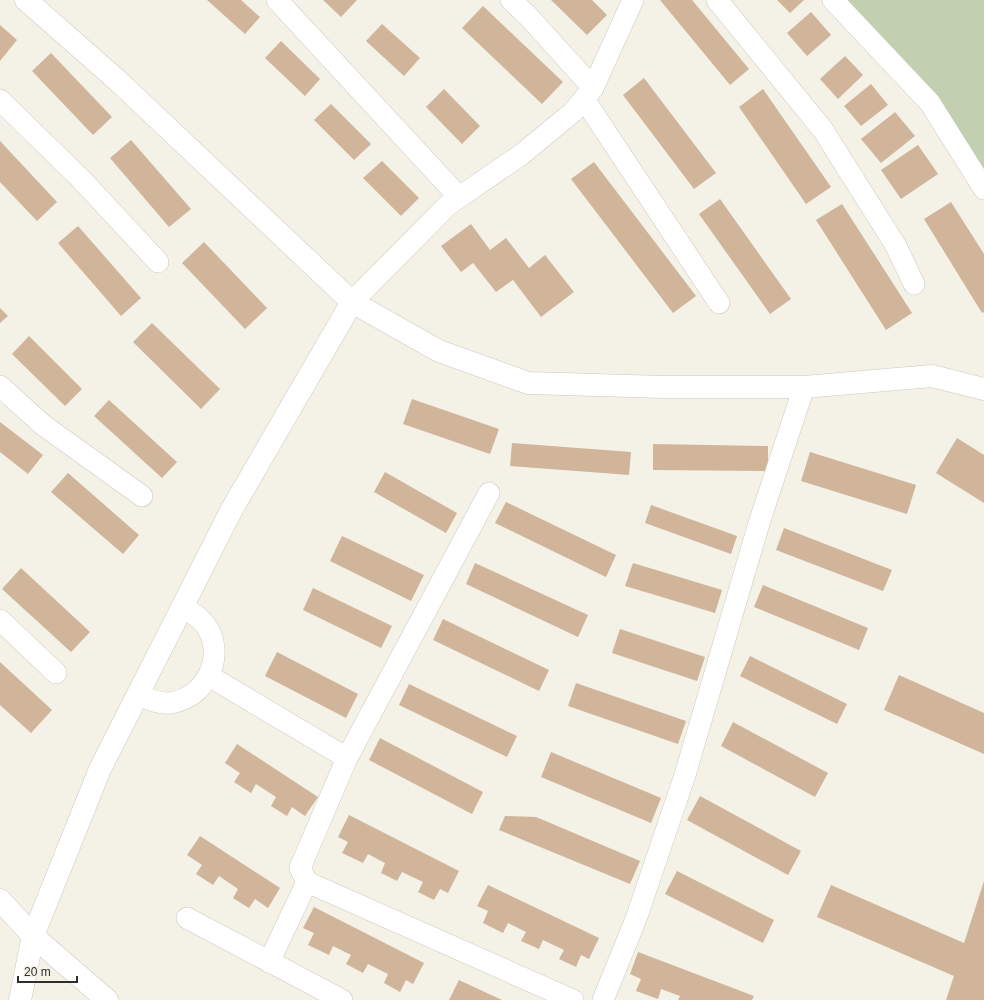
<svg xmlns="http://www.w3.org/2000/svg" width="984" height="1000" font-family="Helvetica,sans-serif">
<rect width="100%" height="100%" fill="#f4f1e6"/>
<path fill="#c2cfb1" d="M836,0H984V170Z"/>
<g fill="#d0b59b">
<path d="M207,0H241L260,17L245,34Z"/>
<path d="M323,0H357L341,17Z"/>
<path d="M551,0H592L607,15L587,35Z"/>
<path d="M660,0H692L749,69L730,85Z"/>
<path d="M777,0H804L790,13Z"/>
<path d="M483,6L563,82L542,104L462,28Z"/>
<path d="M811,12L831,35L807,56L787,33Z"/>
<path d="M382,24L420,58L404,76L366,41Z"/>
<path d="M0,25L17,40L0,61Z"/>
<path d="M281,41L320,79L305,96L265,58Z"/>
<path d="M51,53L112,117L93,135L32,71Z"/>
<path d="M845,56L863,75L838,99L820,79Z"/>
<path d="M644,78L716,173L694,189L623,95Z"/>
<path d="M871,84L888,105L861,126L844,106Z"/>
<path d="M444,89L480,126L462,144L426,107Z"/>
<path d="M763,89L831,187L806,204L739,107Z"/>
<path d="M331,104L371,144L354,160L314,120Z"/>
<path d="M895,112L915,136L881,163L861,139Z"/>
<path d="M131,140L191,209L169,227L110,158Z"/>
<path d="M0,141L57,202L37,221L0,182Z"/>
<path d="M918,145L938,174L901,199L881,170Z"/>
<path d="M382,161L419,198L401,216L363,178Z"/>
<path d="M594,162L696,296L673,313L571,179Z"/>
<path d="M720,199L791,299L770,314L699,214Z"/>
<path d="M951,202L984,254V312L982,313L924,219Z"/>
<path d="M842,204L912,313L886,330L816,220Z"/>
<path d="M471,224L490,250L506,238L529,268L545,255L574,292L541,317L513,280L496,292L473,263L461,272L441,246Z"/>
<path d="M78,226L141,298L121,316L58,243Z"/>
<path d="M204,242L267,308L245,329L182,263Z"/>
<path d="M0,308L8,316L0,323Z"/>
<path d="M152,323L220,389L201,409L133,342Z"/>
<path d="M29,336L82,389L65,406L12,354Z"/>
<path d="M412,399L499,429L490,454L403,424Z"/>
<path d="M109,400L177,462L162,478L94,416Z"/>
<path d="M0,422L43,455L28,474L0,452Z"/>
<path d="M957,438L984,455V503L936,473Z"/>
<path d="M512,443L631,452L629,475L510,466Z"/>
<path d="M653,444L768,446V471L653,470Z"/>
<path d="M810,452L916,485L907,514L801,481Z"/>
<path d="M385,472L457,513L446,533L374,492Z"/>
<path d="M68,473L139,535L123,554L51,492Z"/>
<path d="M506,502L616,555L606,577L495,523Z"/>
<path d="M651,505L737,536L731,554L645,523Z"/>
<path d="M784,528L892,570L883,591L776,550Z"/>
<path d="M342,536L424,575L411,601L330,561Z"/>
<path d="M475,563L588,615L578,637L466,584Z"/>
<path d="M633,563L722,590L715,613L625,586Z"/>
<path d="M21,568L90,632L71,652L2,589Z"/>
<path d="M763,585L868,628L859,650L754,607Z"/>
<path d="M313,588L392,626L381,648L303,610Z"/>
<path d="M443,619L549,670L539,691L433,640Z"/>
<path d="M620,629L705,657L697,681L612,653Z"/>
<path d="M277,652L358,694L346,718L265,676Z"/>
<path d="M750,656L847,704L837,724L740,676Z"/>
<path d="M0,662L52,710L31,733L0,705Z"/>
<path d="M899,675L984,713V754L884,710Z"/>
<path d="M576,683L686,721L678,744L568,706Z"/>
<path d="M409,684L517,736L507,757L399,705Z"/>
<path d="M733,722L828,773L815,797L721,746Z"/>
<path d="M380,738L483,792L472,814L369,760Z"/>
<path d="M237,744L318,797L305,816L292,807L287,816L271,806L276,797L256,784L251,793L234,782L240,773L225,763Z"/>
<path d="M551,752L661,798L651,823L541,777Z"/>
<path d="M700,796L801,851L788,875L687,820Z"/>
<path d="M349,815L459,871L448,893L440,889L434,900L418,892L423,882L402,872L397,881L381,873L385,863L368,854L363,863L342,853L348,842L338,837Z"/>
<path d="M505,816L536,817L640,861L630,884L499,830Z"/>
<path d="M200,836L280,888L268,908L255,899L249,908L233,898L238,889L219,876L213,885L196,874L202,865L187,855Z"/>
<path d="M677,871L774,920L763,943L665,894Z"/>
<path d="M984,881V1000H946L954,976L817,917L831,885L964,943Z"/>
<path d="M488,885L599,938L589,959L581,955L576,967L559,959L564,950L543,940L539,949L521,941L526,932L508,923L503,933L483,923L488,911L477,906Z"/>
<path d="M314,907L424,963L413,984L406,980L400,992L384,983L388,974L368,964L363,973L346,964L351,955L333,946L329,955L308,945L314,933L303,928Z"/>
<path d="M638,952L754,996L752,1000H678L680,996L661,989L658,999L636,991L641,979L630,974Z"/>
<path d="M459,980L502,1000H449Z"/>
</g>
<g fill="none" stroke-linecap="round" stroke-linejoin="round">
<g stroke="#ccc9be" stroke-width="22">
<g id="street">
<path d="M277,0L459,197"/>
<path d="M511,0L528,16L593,88"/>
<path d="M717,0L823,130L896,246L914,284"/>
<path d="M833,0L930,103L984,189"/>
<path d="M584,99L719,303"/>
<path d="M0,100L81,179L158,262"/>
<path d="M352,302L448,205L522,154L573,112L593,88L633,0"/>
<path d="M0,386L43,425L142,496"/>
<path d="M489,493L347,758L300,868L307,882L573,1000"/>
<path d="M0,620L56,673"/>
<path d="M209,676L347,758"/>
<path d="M138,695C148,699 159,704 170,703C205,698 225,659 208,629C202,618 192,613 182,607"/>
<path d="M187,918L342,1000"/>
<path d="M269,962L307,882"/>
<path d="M603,1000L636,919L685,775L760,520L804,387"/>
</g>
</g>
<g stroke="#ccc9be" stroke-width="23">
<g id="secondary">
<path d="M26,0L117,80L352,302L439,351L528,383L663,387H804L932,376L984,389"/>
<path d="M0,900L33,936L107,1000"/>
<path d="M20,1000L33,936L100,769L232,509L352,302"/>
</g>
</g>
<use href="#street" stroke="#fff" stroke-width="21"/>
<use href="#secondary" stroke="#fff" stroke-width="22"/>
</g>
<path d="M18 976v6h59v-6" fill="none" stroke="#2f2e2a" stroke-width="2"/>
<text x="24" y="976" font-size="12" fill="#2f2e2a" stroke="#f4f1e6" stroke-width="3" paint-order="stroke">20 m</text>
</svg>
